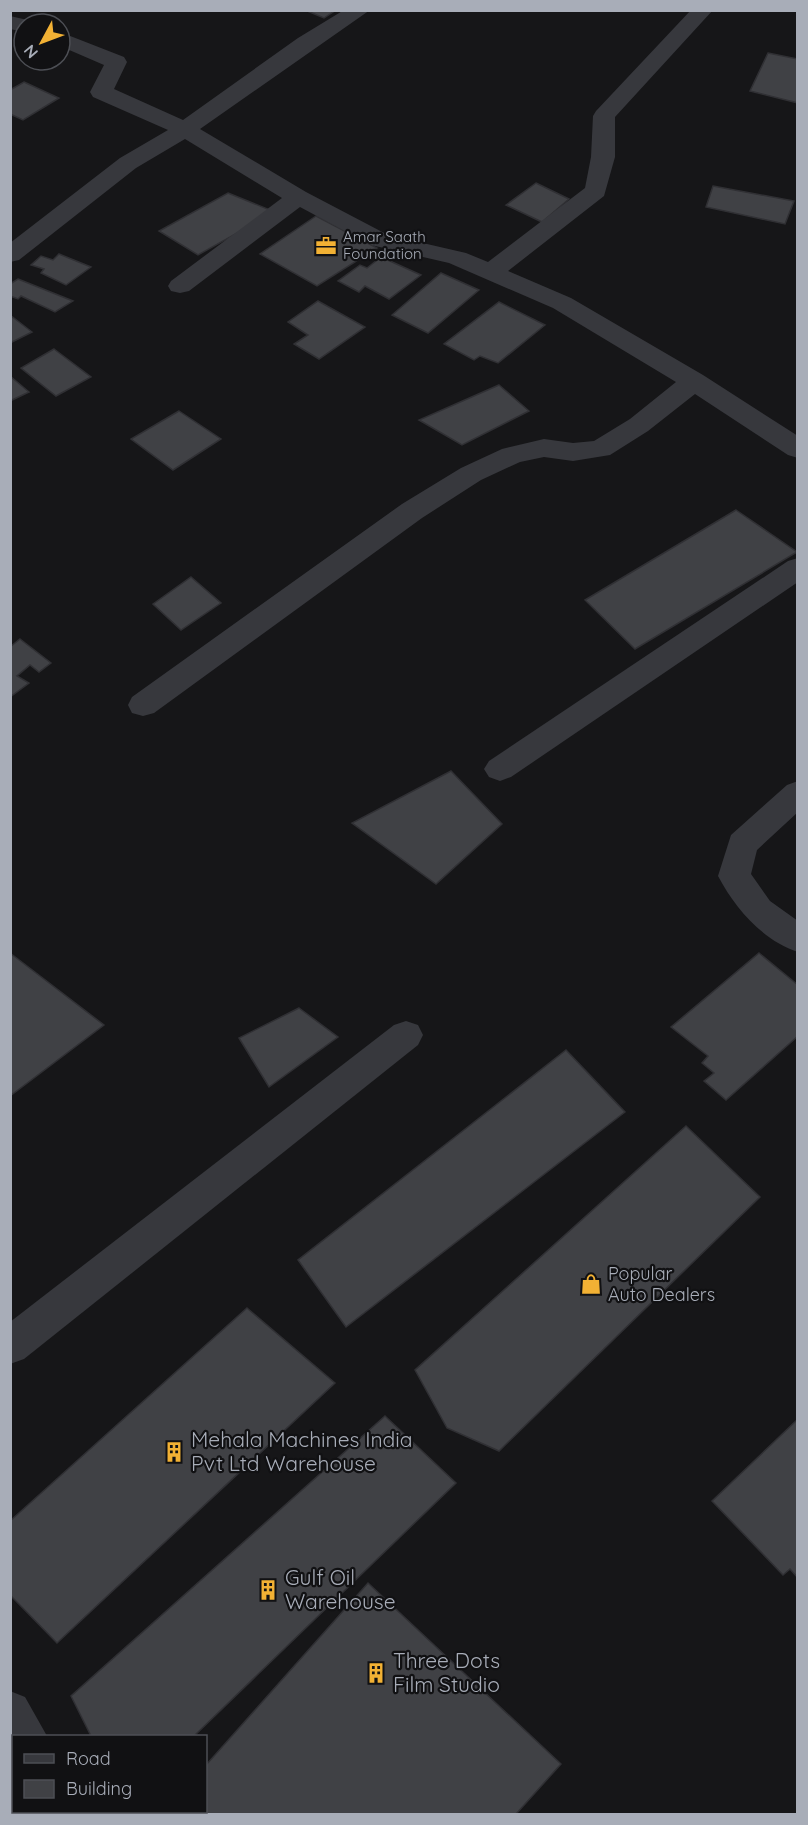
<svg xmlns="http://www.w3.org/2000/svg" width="808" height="1825" font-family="Quicksand,sans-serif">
<rect width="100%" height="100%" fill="#161618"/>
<g fill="#404145" stroke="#303034" stroke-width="1.5">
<path d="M305,10H336L324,18Z"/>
<path d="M768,53L798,59V103L750,91Z"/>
<path d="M24,82L59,98L23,120L10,114V90Z"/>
<path d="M536,183L569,199L542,222L506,205Z"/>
<path d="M713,186L794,201L785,224L706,207Z"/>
<path d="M228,193L275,212L198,255L159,231Z"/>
<path d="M316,216L377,248L317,286L260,254Z"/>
<path d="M59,254L91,267L66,285L41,273L44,269L31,265L41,256L53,260Z"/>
<path d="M381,257L421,275L389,299L365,286L359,292L338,281L360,265L367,268Z"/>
<path d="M441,273L479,290L428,333L392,315Z"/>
<path d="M18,279L73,301L55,312L21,296L18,299L10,296V284Z"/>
<path d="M318,301L365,327L319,359L294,344L308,335L288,322Z"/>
<path d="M499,302L545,325L498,363L480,356L474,360L444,344Z"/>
<path d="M10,315L32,332L10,343Z"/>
<path d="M54,349L91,377L56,396L21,368Z"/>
<path d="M10,376L29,392L10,401Z"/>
<path d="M499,385L529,411L462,445L419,420Z"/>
<path d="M179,411L221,439L173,470L131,439Z"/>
<path d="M736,510L797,552L635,649L585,600Z"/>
<path d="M191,577L221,603L181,630L153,604Z"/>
<path d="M20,639L51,663L39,672L30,665L17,676L29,683L10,697V647Z"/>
<path d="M451,771L502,824L436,884L352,823Z"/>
<path d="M10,953L104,1025L10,1096Z"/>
<path d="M759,953L798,985V1036L726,1100L704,1081L714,1073L702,1063L708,1056L671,1027Z"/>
<path d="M299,1008L338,1037L269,1087L239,1038Z"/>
<path d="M566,1050L625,1112L346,1327L298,1260Z"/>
<path d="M686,1126L760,1197L499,1451L447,1428L415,1370Z"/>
<path d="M247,1308L335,1383L57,1643L10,1595V1521Z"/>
<path d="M385,1416L456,1483L194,1736H91L71,1696Z"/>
<path d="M798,1419V1578L790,1569L783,1575L712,1501Z"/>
<path d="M368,1583L561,1764L516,1814H181L179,1812H206V1765Z"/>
</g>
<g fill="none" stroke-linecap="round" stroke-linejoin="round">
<g fill="#37383d" fill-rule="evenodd">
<path d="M344,10H370L200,129L306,192L388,235L466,253L488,262L585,188L591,157L593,116L596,111L691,10H713L615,117V157L604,196L508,271L571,298L703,375L798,436V458L788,455L695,394L648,431L610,455L573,461L544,457L520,462L481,480L422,518L154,713L143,716L132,713L128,705L132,697L402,504L461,468L502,449L544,439L573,443L594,441L630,419L676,382L553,308L449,263L371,245L300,207L189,291L180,293L171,291L168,286L171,281L282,198L185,139L136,168L19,260L10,262V243L120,158L168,130L93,97L90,92L104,65L60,46V32L124,57L127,62L114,89L183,120L298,38Z"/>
<path d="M10,16L32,21L33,24H24V32L10,29Z"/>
<path d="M798,558V582L511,777L500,781L489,777L484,769L489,761L788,561Z"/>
<path d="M798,781V812L757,850L751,874L770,901L798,921V952C762,940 735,908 718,876L731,835L787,785Z"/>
<path d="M406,1021L418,1025L423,1035L418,1045L24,1359L10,1364V1322L394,1025Z"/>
<path d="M10,1691L25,1697L47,1736H14V1753L10,1752Z"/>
<path d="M47,1812H92L93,1814H48Z"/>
</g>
</g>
<defs>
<g id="office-bare" transform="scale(1.62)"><path d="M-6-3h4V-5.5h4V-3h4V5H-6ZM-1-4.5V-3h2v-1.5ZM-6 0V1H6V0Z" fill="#f2b134" stroke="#111113" stroke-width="2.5" paint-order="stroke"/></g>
<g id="shop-bare" transform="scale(1.62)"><path d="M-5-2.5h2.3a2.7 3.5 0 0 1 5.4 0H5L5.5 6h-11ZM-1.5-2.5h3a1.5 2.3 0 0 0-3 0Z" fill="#f2b134" stroke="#111113" stroke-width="2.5" paint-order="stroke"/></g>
<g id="building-bare" transform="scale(1.62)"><path d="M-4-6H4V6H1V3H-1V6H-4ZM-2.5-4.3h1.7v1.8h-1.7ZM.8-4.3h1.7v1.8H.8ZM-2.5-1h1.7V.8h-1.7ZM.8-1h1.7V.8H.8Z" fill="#f2b134" stroke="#111113" stroke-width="2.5" paint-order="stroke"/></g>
</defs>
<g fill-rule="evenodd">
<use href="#office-bare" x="326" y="246"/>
<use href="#shop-bare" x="591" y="1284"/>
<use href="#building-bare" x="174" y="1452"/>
<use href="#building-bare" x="268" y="1590"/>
<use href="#building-bare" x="376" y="1673"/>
</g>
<g text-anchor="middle" stroke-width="4.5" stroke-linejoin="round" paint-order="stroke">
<g font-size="15" fill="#a8adb8" stroke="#111113" text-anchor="start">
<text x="343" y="242">Amar Saath<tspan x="343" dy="17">Foundation</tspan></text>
</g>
<g font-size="18" fill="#a8adb8" stroke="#111113" text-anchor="start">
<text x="608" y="1280">Popular<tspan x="608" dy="21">Auto Dealers</tspan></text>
</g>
<g font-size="21" fill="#a8adb8" stroke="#111113" text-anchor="start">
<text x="191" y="1447">Mehala Machines India<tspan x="191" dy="24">Pvt Ltd Warehouse</tspan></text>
<text x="285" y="1585">Gulf Oil<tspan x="285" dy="24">Warehouse</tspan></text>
<text x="393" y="1668">Three Dots<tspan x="393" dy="24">Film Studio</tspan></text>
</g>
</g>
<rect width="808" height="1825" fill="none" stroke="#a8adb8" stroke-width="24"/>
<rect x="12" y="1735" width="195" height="78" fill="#111113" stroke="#4d4f55" stroke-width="1.5"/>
<rect x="24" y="1754" width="30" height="9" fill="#37383d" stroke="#4d4f55" stroke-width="1.5"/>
<text x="66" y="1765" font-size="18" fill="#a8adb8">Road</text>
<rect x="24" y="1780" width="30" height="18" fill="#404145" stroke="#4d4f55" stroke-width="1.5"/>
<text x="66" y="1795" font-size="18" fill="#a8adb8">Building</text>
<g transform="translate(42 42) rotate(229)"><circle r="28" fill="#111113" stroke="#4d4f55" stroke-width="1.5"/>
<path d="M0-4.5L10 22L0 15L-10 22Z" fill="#f2b134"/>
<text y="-9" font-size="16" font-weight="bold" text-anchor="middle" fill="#a8adb8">N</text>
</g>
</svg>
